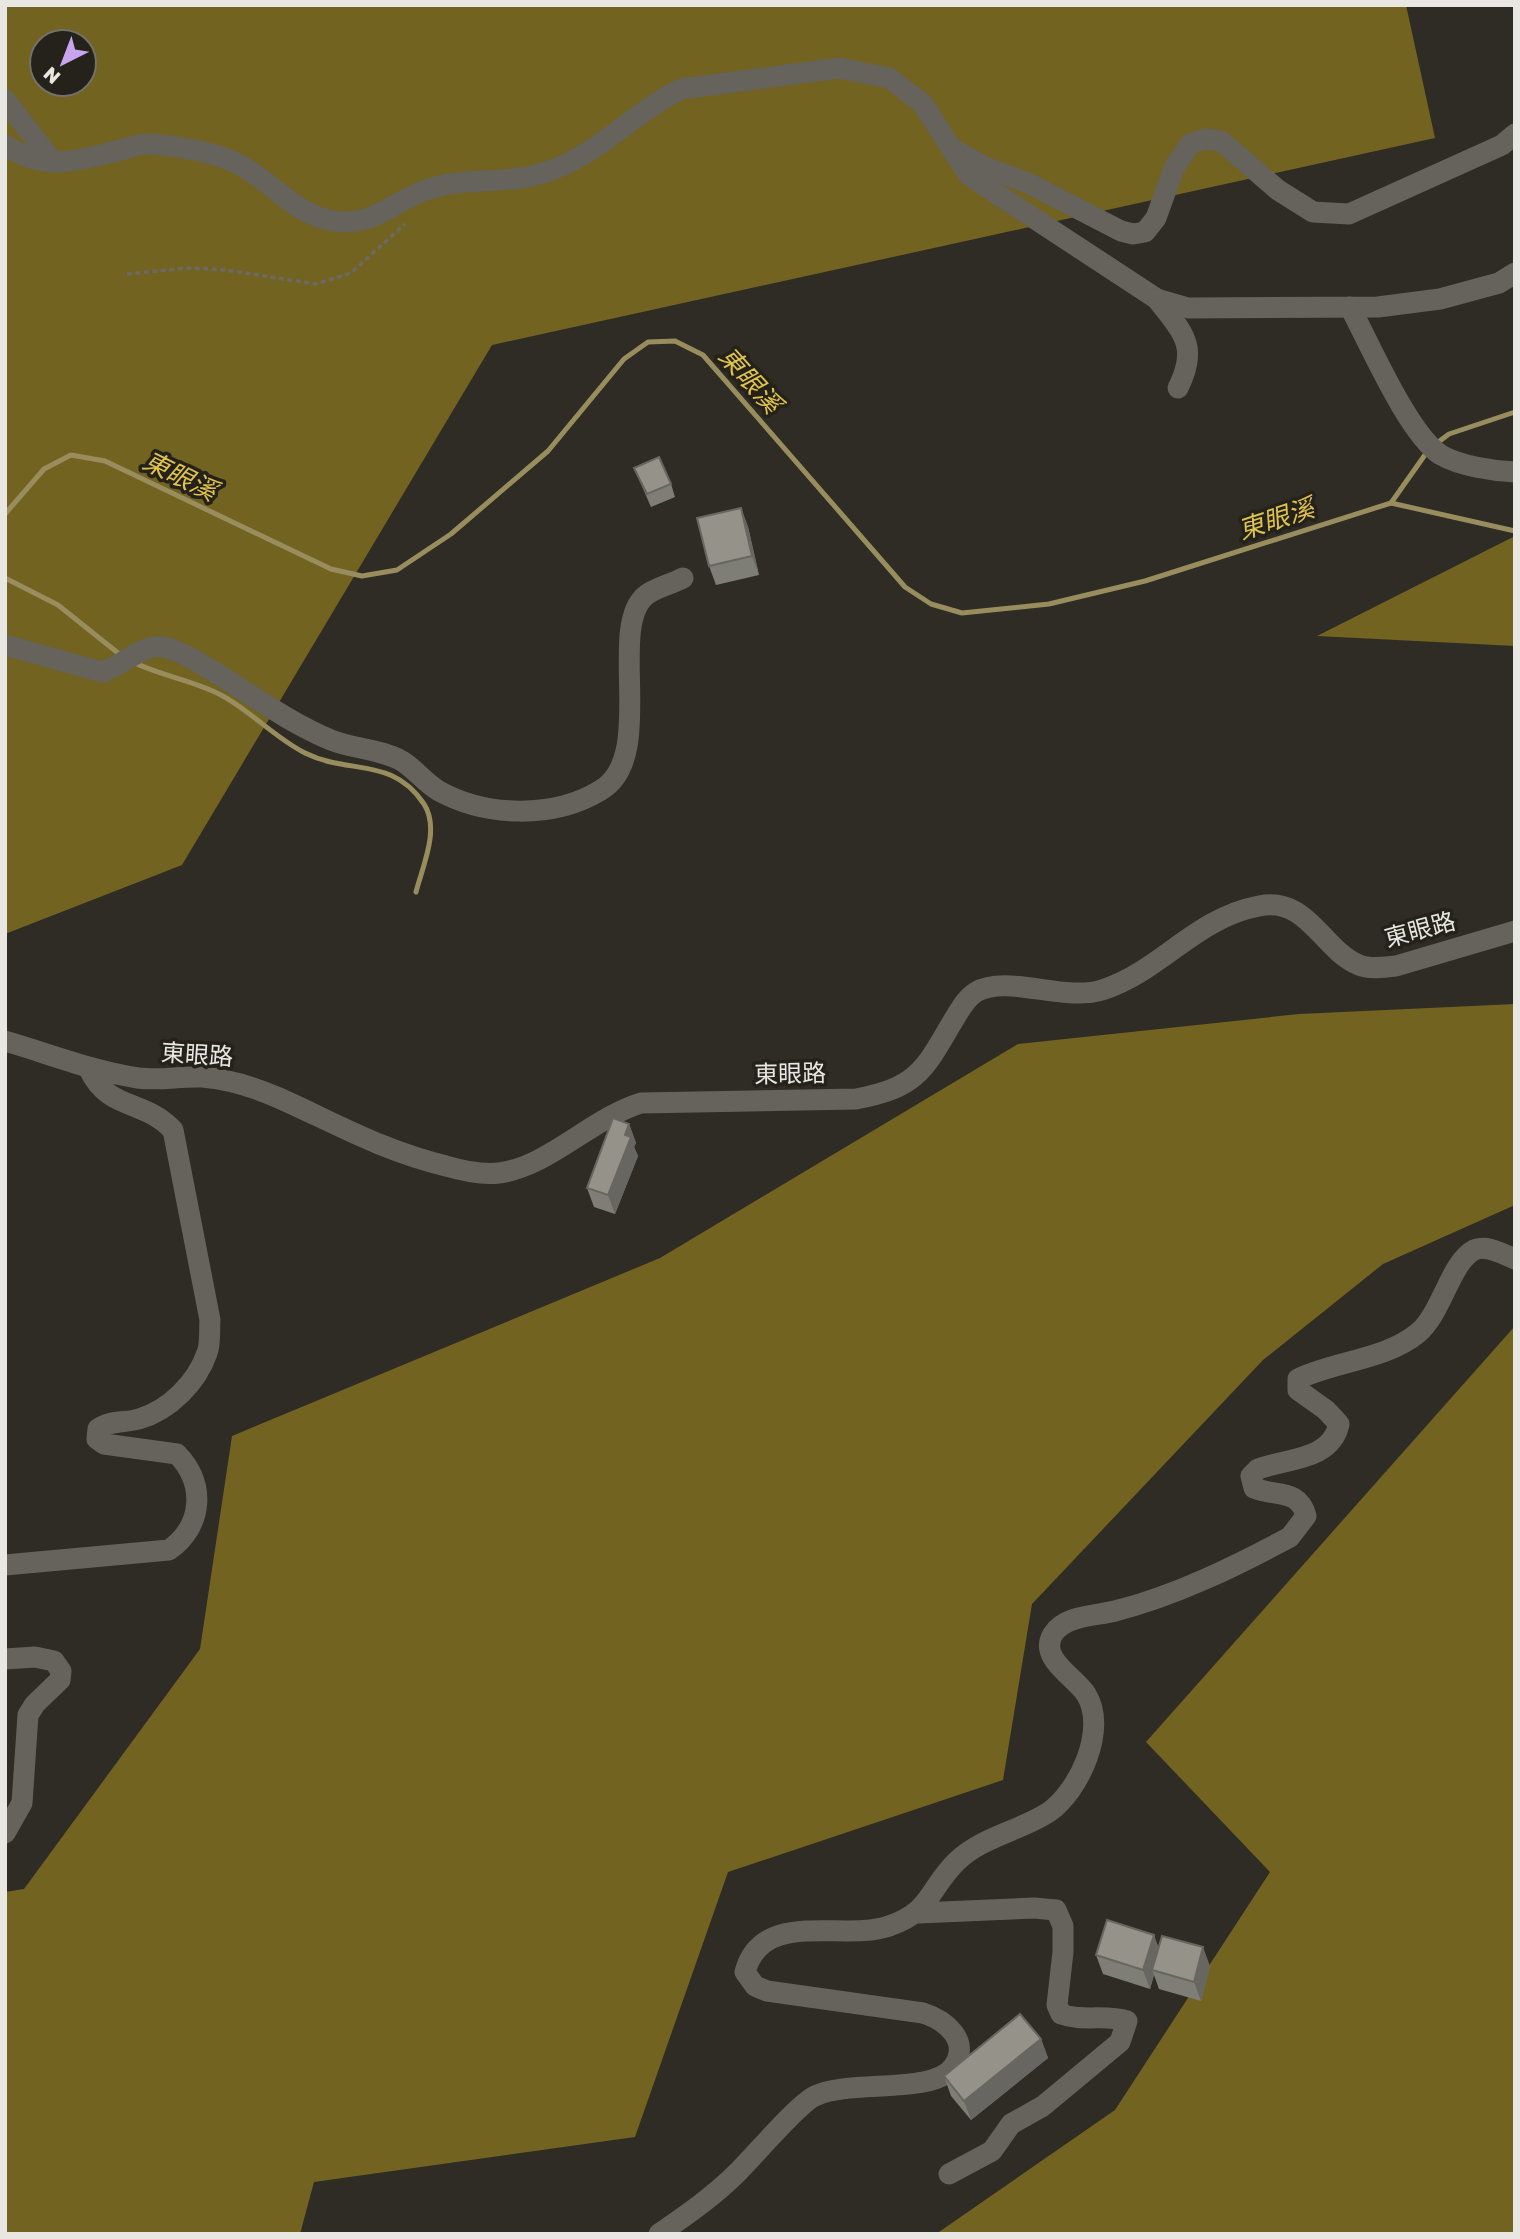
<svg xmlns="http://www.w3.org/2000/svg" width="1520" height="2239" font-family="'Golos Text','Noto Sans TC',sans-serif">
<rect width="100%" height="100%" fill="#2e2c25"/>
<g fill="#726320" fill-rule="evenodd">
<path d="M5,5H1406L1435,138L492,345L182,865L5,934ZM42,42H84V84H42Z"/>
<path d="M1515,536V646L1317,636Z"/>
<path d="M1515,1004V1205L1383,1264L1263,1360L1032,1604L1003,1780L728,1872L635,2137L314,2182L300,2234H5V1892L24,1889L200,1649L232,1436L660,1258L1018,1044L1299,1014Z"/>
<path d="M1515,1326V2234H936L1115,2110L1270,1872L1146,1742Z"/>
</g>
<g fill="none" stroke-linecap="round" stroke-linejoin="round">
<g stroke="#998d5e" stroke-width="5">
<path d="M1437,443L1449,434L1515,412"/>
<path d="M1391,503L1427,452"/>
<path d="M5,514L44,469L71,455L105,461L331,569L362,576L397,570L451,534L548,451L624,359L648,342L675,341L703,355L905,587L931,604L962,613L1049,604L1145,581L1391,503L1515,531"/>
<path d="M5,578L58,605L123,657"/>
<path d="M131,661C160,676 193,680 221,695C251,711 275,738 305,753C349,775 392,756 424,804C440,829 423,865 416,892"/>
</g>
<path stroke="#6c6a64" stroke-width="3.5" stroke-dasharray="5 3.5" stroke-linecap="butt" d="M127,274L188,268L226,270L316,284L351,273L405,224"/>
<g stroke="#65635b" stroke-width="21">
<path d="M5,100L53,162"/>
<path d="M5,145C45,173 77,160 121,150C131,147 142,143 152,144C187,148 224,152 253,173C277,189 299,214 329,220C374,230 393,199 432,188C470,176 511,186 552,170C599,153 636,111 681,89L839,68L889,78L923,104L951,148L985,167L1028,183L1121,231L1133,234L1145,232L1156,218L1174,168L1190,144L1205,139L1221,141L1278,190L1313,212L1349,214L1502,145L1515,134"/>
<path d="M954,153L969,175L1000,196L1157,299L1188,308L1378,307L1440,299L1499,283L1515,273"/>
<path d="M1157,299C1183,333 1199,346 1178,388"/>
<path d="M1350,307C1369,343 1409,435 1441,455C1460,466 1493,471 1515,472"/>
<path d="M5,645L102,672C123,666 142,643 164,647C182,651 201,664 216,673C253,696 290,723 331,740C353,749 381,749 402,761C415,769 425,783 439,791C486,817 554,819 601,790C657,757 607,629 645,596C654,588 672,584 683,578"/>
<path d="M5,1041C50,1054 92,1071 138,1078C159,1081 181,1076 202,1077C228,1079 256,1088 279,1098C339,1125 381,1150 446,1166C463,1171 481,1175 499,1173C548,1167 592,1118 641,1103L856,1099C916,1088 924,1071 953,1021C960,1010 965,999 976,992C1007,974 1064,1002 1102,990C1161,971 1195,918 1259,906C1308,896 1322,950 1359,965C1371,970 1384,967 1396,966L1515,931"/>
<path d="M5,1565L169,1550C203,1526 206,1484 177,1454L104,1444L97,1439L98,1429C110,1420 125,1423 139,1419C170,1410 197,1382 207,1353C211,1343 209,1330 210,1320L173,1130C144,1099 108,1111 89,1069"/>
<path d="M5,1659L35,1657L54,1661L61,1671L60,1680L35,1704L28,1715L22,1803L5,1833"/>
<path d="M919,1913L1034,1908L1056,1910L1063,1926V1952L1057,2005L1061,2014C1082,2022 1106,2014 1127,2021L1120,2042L1043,2106L1011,2124L992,2151L949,2174"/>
<path d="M659,2234C688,2214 714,2196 739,2171C754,2156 799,2103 815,2096C849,2079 934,2095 953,2067C972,2041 945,2020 923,2013L767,1991L755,1986L745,1972C762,1908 844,1942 889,1926C932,1911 928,1890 956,1862C981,1837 1020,1831 1049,1812C1079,1791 1108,1729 1086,1694C1075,1677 1038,1658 1053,1634C1065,1615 1096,1616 1115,1611C1175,1596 1236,1566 1290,1537L1306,1516C1299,1488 1275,1497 1254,1488L1251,1476L1258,1469C1287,1458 1331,1461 1339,1424L1326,1410L1298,1390V1379C1335,1361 1385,1360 1418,1333C1442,1313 1450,1263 1474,1250C1486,1244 1503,1254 1515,1259"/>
</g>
</g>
<g fill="#7f7e76">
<path d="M634,468L671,484L675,497L651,507Z"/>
<path d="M741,508L748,527L759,575L716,585L709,566Z"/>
<path d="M629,1124L636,1143L634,1147L638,1156L615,1214L594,1207L587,1188Z"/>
<path d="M1154,1935L1158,1948L1210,1966L1201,2001L1159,1989L1154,1975L1150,1989L1103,1974L1096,1955Z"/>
<path d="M1041,2039L1048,2058L971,2120L951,2096L944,2076Z"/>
</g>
<g fill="#686660">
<path d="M741,508L748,527L759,575L752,556Z"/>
<path d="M629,1124L636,1143L634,1147L638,1156L615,1214L608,1195Z"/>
<path d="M1154,1935L1161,1954L1152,1970L1154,1975L1150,1989L1143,1970Z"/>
<path d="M1203,1947L1210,1966L1201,2001L1194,1982Z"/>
<path d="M1041,2039L1048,2058L971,2120L964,2101Z"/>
</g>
<g fill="#949289" stroke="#686660" stroke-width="2">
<path d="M659,457L671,484L647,494L634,468Z"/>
<path d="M741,508L752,556L709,566L697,518Z"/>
<path d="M613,1118L629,1124L625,1135L631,1137L608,1195L587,1188Z"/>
<path d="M1107,1920L1154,1935L1143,1970L1096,1955Z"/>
<path d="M1162,1936L1203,1947L1194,1982L1152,1970Z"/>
<path d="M1020,2014L1041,2039L964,2101L944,2076Z"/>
</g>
<g text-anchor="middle" stroke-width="7" stroke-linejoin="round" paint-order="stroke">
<g font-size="24" fill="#e8e7e2" stroke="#24221b">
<text transform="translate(1420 930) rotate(-15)" y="8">東眼路</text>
<text transform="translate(197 1055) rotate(4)" y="8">東眼路</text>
<text transform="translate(790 1074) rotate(-1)" y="8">東眼路</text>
</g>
<g font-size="26" font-style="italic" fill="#dfc34c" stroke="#24221b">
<text transform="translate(750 380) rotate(48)" y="9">東眼溪</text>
<text transform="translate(180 476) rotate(26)" y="9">東眼溪</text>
<text transform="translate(1276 519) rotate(-18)" y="9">東眼溪</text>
</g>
</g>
<rect width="1520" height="2239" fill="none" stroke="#e8e7e2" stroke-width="14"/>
<g transform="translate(63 63) rotate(222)"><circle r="33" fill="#24221b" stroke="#72716b" stroke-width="2"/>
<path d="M0-5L12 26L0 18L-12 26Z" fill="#c8a5ee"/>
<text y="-10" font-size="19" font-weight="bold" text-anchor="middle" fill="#e8e7e2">N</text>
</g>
</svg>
